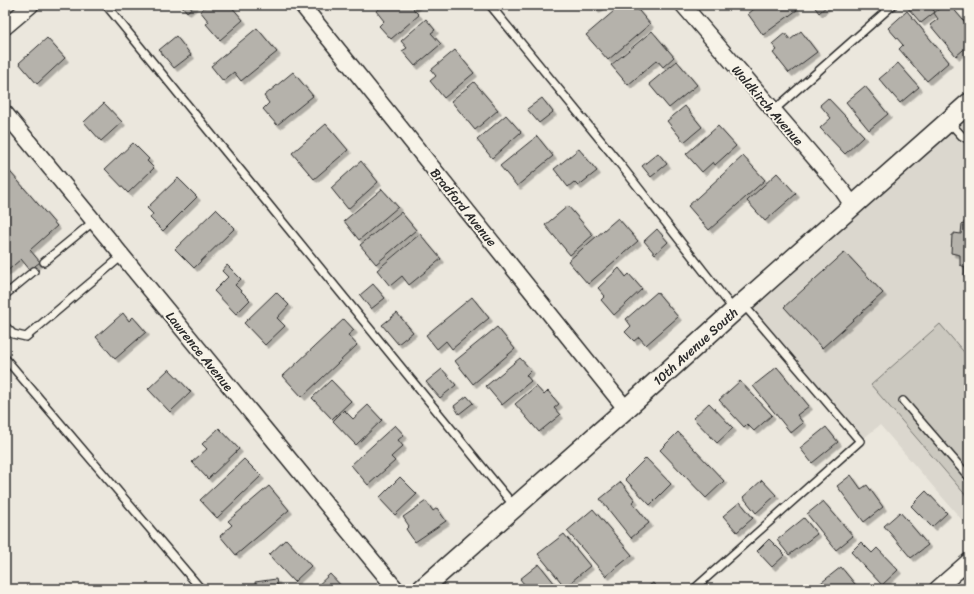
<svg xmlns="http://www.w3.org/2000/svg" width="974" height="594" font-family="Sriracha,sans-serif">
<defs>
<filter id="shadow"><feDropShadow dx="3.5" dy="3.5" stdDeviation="0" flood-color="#0004"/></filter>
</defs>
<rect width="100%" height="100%" fill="#ebe7dd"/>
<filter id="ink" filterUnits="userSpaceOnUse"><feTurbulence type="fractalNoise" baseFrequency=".025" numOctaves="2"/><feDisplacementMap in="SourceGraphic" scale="8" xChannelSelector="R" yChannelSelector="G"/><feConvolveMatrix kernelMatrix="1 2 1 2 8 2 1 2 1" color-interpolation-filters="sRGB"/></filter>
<g filter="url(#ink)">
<path fill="#dbd7ce" d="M969,103V528L880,425L860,441L742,304Z"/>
<path fill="#cbc8bf" stroke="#7b7a75" d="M940,324L969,358V499L871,385Z"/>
<g fill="#b5b2ab" stroke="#2b2b2b" filter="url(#shadow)">
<path d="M181,5H195L187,12Z"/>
<path d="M207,5H230L243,20L220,40L206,24L209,22L200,11Z"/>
<path d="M383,5H418L413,9L419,15L391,39L379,26L384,21L376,11Z"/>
<path d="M591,5H602L596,10Z"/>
<path d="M621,5H634L650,24L608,60L586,35Z"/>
<path d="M759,5H794L797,10L763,35L748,14Z"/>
<path d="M813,5H828L819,13Z"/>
<path d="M909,5H929L935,12L921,23L907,7Z"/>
<path d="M944,5H950L969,27V45L956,56L930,25L938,19L934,13Z"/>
<path d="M907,11L949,62L927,81L899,49L903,45L888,28Z"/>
<path d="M426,19L435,30L431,33L441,44L415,66L402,51L407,48L401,41Z"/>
<path d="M257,28L277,52L241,81L234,72L223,81L211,66Z"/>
<path d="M652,31L674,57L663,67L657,60L628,85L611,65Z"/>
<path d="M801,31L817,52L789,73L773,53L777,50L772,44L785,33L790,40Z"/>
<path d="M176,36L191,55L174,68L159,50Z"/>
<path d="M47,38L65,58L37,84L19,63Z"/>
<path d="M455,50L474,73L444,98L430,81L436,76L431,70Z"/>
<path d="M677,61L697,85L669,108L649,84Z"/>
<path d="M898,63L919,87L900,103L879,79Z"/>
<path d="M293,72L313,96L277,125L263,109L269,103L264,96Z"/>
<path d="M474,82L498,110L475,130L451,101Z"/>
<path d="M865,86L888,114L869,130L846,102Z"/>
<path d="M542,98L553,112L539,123L527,109Z"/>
<path d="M828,98L864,136L845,154L820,128L831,118L820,105Z"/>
<path d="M104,103L122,122L101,141L84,122Z"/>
<path d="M685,106L702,127L684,142L667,121Z"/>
<path d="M506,115L521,132L492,158L477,140Z"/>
<path d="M326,124L348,150L314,179L292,153Z"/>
<path d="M718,126L736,146L715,165L713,162L702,172L686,154Z"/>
<path d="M537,136L553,156L517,186L500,166Z"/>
<path d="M133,143L149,159L147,161L154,168L128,193L105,169Z"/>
<path d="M579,149L597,171L578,186L574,182L568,187L554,169Z"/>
<path d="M658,153L667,164L651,177L642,166Z"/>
<path d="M743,156L765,180L709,230L688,206Z"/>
<path d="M361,161L378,182L348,209L331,188Z"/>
<path d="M5,166L57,226L30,250L40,262L30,270L21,259L5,273Z"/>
<path d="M777,173L796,194L765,221L747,201Z"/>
<path d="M178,178L197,197L163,231L150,218L153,214L147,208Z"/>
<path d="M382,189L398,207L359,240L344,221Z"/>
<path d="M568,206L593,235L570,255L545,225Z"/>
<path d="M216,209L235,228L194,268L175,249Z"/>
<path d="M401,212L416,230L376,264L360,245Z"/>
<path d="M969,212V282L964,276L965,267L960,265V255L951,253L952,235H954V233L961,234L962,224L964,225V222H967V213Z"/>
<path d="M618,218L638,241L588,284L568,261Z"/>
<path d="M657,229L668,242L655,254L644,241Z"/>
<path d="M420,234L441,259L409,285L402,276L390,286L377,270Z"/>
<path d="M845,252L883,293L822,348L784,307Z"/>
<path d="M227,265L241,279L235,285L250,300L236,314L214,291L228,277L222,271Z"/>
<path d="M619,268L626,277L629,274L642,289L614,315L601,300L605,296L598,288Z"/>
<path d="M373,284L385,298L371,309L360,295Z"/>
<path d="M276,292L289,305L277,318L285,326L265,345L244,323Z"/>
<path d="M657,292L678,317L646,345L639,337L634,341L625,332L631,326L626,319Z"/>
<path d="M472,297L489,318L452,349L446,341L437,349L426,335Z"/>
<path d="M123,313L129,321L133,317L146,332L115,359L96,337Z"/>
<path d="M397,313L413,332L398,344L382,325Z"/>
<path d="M344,319L354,330L348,335L357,345L302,397L283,376Z"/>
<path d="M497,327L515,349L473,384L455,361Z"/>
<path d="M520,358L531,370L526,375L531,381L502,405L486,386Z"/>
<path d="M777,367L809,406L797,415L803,423L791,433L753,386Z"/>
<path d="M169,369L191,392L170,412L148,389Z"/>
<path d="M442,369L456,385L440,398L426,382Z"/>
<path d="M331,380L351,401L332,419L312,398Z"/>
<path d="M740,381L772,415L754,431L747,424L744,427L719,400Z"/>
<path d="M536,386L544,395L548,391L559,404L554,408L560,415L539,432L515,404Z"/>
<path d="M467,396L473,403L459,414L454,406Z"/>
<path d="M709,403L733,428L717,443L693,418Z"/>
<path d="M368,405L382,420L356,445L333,421L344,410L353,419Z"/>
<path d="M395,425L404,435L398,440L403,446L391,457L395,461L368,485L351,465Z"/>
<path d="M826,427L838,442L812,463L800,448Z"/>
<path d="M219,428L239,449L208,479L192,462L207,449L202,444Z"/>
<path d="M678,432L724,481L706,498L660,450Z"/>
<path d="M646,458L671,484L650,505L625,479Z"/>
<path d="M244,459L261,476L217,518L200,500Z"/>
<path d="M851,475L861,489L867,485L883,507L864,522L837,486Z"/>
<path d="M400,477L417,494L395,515L379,498Z"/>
<path d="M762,480L776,495L756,513L743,497Z"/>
<path d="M621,482L635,500L632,502L649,523L631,538L600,499Z"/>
<path d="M269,486L289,510L236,555L220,536L232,525L228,521Z"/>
<path d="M926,491L947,513L932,527L911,506Z"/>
<path d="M426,501L433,511L437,508L446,521L415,542L406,529L409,526L403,517Z"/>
<path d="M823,501L853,536L836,550L807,514Z"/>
<path d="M740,502L753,518L737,532L723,516Z"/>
<path d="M593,509L632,555L606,576L567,531Z"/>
<path d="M900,512L928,545L911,558L884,526Z"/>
<path d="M804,518L817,534L789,555L777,540Z"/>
<path d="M564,534L590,566L565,587L538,554Z"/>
<path d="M286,539L311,566L294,582L269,555Z"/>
<path d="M769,539L785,555L772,567L757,551Z"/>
<path d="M861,542L872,553L877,548L898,570L882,585L851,552Z"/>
<path d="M539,564L559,589H528L520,579Z"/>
<path d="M841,567L859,589H820L817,586Z"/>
<path d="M330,574L344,589H314Z"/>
<path d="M276,579L278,589H256L255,582Z"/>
<path d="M653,583L658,589H645Z"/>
</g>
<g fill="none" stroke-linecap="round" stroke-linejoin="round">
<g stroke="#2b2b2b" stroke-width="10">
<g id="service">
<path d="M106,5L515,507"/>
<path d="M490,5L620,164L734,310"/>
<path d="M773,111L893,5"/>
<path d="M949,122L962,136L969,140"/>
<path d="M44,262L94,221"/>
<path d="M5,295L34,271"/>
<path d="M5,326L13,334L26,337L122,256"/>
<path d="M5,358L201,589"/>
<path d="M903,401L969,477"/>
<path d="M694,589L860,441L743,304"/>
</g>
</g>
<g stroke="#2b2b2b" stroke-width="18">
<g id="minor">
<path d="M302,5L626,409"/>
<path d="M683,5L842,190L853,206"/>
<path d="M5,27L31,5"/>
<path d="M5,113L396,589"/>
<path d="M937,589L969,561"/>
</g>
</g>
<g stroke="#2b2b2b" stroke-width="22">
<path id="tertiary" d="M422,589L626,409L734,311L969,103"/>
</g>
<use href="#service" stroke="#f7f3e8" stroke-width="7"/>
<use href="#minor" stroke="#f7f3e8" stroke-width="15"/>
<use href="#tertiary" stroke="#f7f3e8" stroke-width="19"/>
</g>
</g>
<g text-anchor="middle" stroke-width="4" stroke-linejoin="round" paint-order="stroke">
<g font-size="13" fill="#2b2b2b" stroke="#f7f3e8">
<text transform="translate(768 105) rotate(49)" y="5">Waldkirch Avenue</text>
<text transform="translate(464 207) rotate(51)" y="5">Bradford Avenue</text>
<text transform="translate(695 346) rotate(-42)" y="5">10th Avenue South</text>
<text transform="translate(200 351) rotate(51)" y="5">Lawrence Avenue</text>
</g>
</g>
<rect width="974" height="594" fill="none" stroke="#f7f3e8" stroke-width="20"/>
<rect x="10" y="10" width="954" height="574" fill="none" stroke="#2b2b2b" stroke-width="1.5" filter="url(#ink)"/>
</svg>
